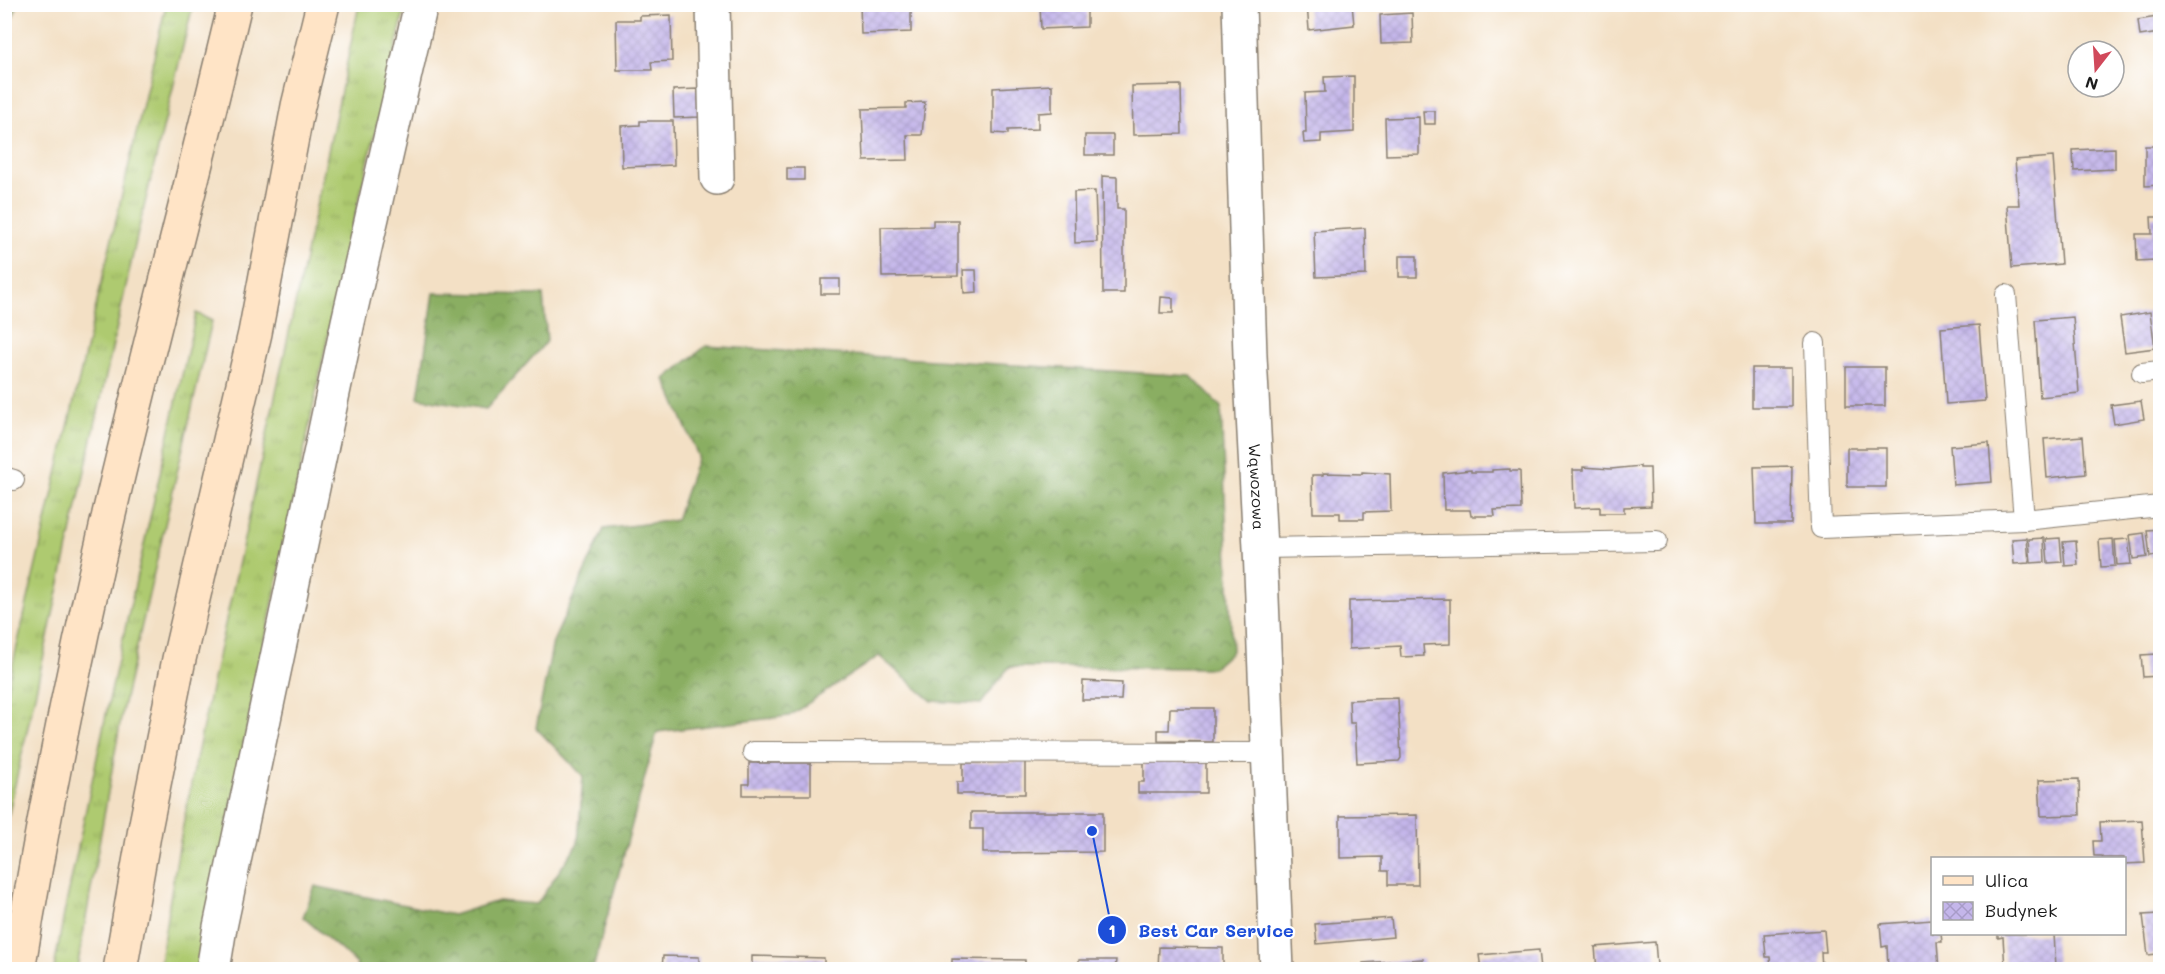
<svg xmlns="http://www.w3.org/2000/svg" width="2165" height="974" font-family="Mali,sans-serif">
<defs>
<pattern id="grass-tufts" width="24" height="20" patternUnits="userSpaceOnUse" patternTransform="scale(1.5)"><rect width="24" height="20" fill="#aeca70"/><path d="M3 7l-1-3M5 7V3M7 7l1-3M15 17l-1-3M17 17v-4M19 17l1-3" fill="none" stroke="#95ad60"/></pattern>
<pattern id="forest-crowns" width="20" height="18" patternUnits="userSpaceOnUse" patternTransform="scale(1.5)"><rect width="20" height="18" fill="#8aae62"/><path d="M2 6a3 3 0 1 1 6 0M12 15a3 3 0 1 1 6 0" fill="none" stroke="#708d50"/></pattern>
<pattern id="building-cross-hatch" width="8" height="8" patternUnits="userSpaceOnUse" patternTransform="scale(1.5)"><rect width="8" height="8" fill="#c4b6ea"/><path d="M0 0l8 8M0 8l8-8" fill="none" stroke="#a89cc8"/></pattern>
</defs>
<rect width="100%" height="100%" fill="#fff"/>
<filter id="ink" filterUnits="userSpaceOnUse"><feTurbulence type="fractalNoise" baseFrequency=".0167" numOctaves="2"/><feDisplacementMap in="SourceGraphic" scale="12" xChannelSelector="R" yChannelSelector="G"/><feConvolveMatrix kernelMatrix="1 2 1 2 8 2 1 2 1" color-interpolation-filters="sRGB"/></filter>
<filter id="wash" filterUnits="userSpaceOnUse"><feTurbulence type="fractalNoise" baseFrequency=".008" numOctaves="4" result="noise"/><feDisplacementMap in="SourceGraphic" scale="24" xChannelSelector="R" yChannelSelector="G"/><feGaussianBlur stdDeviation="1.35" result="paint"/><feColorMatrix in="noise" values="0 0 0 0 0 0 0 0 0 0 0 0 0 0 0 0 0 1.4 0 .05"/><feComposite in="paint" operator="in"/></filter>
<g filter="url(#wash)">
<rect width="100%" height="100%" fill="#f3e0c5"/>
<g fill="url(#grass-tufts)" stroke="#657346" stroke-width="1.5">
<path d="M166,5H193L138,232L5,830V698Z"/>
<path d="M359,5H406L337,291L238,772L201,969L159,970C181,814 217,661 251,508C288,341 324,173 359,5Z"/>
<path d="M196,313L212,321L123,707L77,969H54L64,914L108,705Z"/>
</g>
<g fill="url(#forest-crowns)" stroke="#53653f" stroke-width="1.5">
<path d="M5,4L18,5L10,23L5,26Z"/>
<path d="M434,293L543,295L547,341L486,409L418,398Z"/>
<path d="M706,346L1191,376L1221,407L1232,651L1213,668L1009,667L981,704L932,701L879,656L789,716L657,732L593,969H356L357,964L303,917L315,886L453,915L498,901L537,904L578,843L583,776L536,728L553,642L604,529L676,520L698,456L665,379Z"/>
</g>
<g id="blocks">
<g fill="url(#building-cross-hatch)">
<path d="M860,4H911V32L861,34Z"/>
<path d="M1040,4H1087V27L1041,29Z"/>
<path d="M1131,4H1176V8L1131,10Z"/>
<path d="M1307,4H1352L1354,25L1309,30Z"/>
<path d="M1412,13L1413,43L1381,44L1380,15Z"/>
<path d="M671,15L672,61L651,62L652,70H617L616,20H640V16Z"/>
<path d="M2157,17L2159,33L2140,36L2138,20Z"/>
<path d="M1354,76V132L1321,134V142L1304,143L1303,133H1306L1305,93L1325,92L1324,77Z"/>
<path d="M1052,85V112L1038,113V129L1008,130V134L993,133V88Z"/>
<path d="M1181,85L1182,134L1133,135L1132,86Z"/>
<path d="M698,89L699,117L674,118L673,90Z"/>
<path d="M925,102L922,135H907L908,160L864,161L862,109L906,108V103Z"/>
<path d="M1423,111H1435V124H1424Z"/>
<path d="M1419,117V154L1386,155L1385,118Z"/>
<path d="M640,121H673L674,165L622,167L621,126L640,125Z"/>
<rect x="1085" y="135" width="28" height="20"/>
<path d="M2145,146H2160V185L2145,186Z"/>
<path d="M2115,148V169L2074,171L2073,150Z"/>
<path d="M2053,157L2061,264L2012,268L2007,205H2019L2015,160Z"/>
<rect x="787" y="168" width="17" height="12"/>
<path d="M1102,176L1117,177V209H1124V293H1103Z"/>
<path d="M1095,191L1097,242L1075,243L1074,192Z"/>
<path d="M2151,217H2160V262L2154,263V260L2137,261L2136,234H2152Z"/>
<path d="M933,220H958V276L882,277L881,227L933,226Z"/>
<path d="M1365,228L1366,275L1316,277L1314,231Z"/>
<rect x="1399" y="256" width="18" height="21"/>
<path d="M963,270H976L977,292L964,293Z"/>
<rect x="821" y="279" width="19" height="15"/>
<path d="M1161,297L1173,298V313H1160Z"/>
<path d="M2150,312L2155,348L2125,352L2120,317Z"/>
<path d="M2073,317L2079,393L2040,397L2035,320Z"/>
<path d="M1979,325L1985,401L1946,404L1941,328Z"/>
<rect x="1846" y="367" width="39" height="39"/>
<rect x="1752" y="368" width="39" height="39"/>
<path d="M2141,401L2144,419L2114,424L2111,405Z"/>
<path d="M2083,436L2086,474L2047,478L2044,439Z"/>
<path d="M1989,443L1992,482L1953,485L1950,446Z"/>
<rect x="1847" y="448" width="39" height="39"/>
<path d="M1640,466V468H1650L1651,506L1624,507V513H1600V507L1574,508L1573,470H1583V467L1611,469Z"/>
<path d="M1792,466L1791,524H1756L1754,467Z"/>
<path d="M1510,469V471H1520L1521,509L1494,510L1495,516H1471L1470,510H1444L1443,473L1471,470V472H1492V470Z"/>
<path d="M1362,472L1390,474L1391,511L1364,512V519H1340V513H1313L1312,475H1323V473L1362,474Z"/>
<path d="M2160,529V555L2150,557L2147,530Z"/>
<path d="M2144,533L2147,557L2133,559L2130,535Z"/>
<path d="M2027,538L2029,563L2014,564L2012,539Z"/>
<path d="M2044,538L2045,562L2031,563L2029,539Z"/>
<path d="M2060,538L2062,562L2048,563L2046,539Z"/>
<path d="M2113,539L2115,566L2101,567L2099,540Z"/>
<path d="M2128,539L2131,564L2117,565L2115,540Z"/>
<path d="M2076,541L2078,565L2065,566L2063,542Z"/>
<path d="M1450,599V644L1423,645L1424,656L1401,657L1400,646L1349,649V601Z"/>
<path d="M2157,654L2159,676L2143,677L2141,655Z"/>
<path d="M1083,681L1122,683L1121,700H1082Z"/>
<path d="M1398,698L1401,758L1399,761L1357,763L1355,723H1350L1349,700Z"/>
<path d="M1170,708H1213V742L1158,741V730H1169Z"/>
<path d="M1025,762V794H957V782H963V763Z"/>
<path d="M1144,762H1206V793H1138V782H1144Z"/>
<path d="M749,763H811V795H743V784H749Z"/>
<path d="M2079,779L2080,815L2041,816L2039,780Z"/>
<path d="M971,812H1103V852L983,853V829H971Z"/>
<path d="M1417,815L1418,885H1388V871H1382V857L1340,858V816Z"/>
<path d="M2142,820L2145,863L2124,864V858H2102V856H2094L2093,841H2101L2100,822Z"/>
<path d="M2160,910V969H2158L2157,954L2148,955L2143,915L2158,914Z"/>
<path d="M1391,918L1393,937L1317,944L1315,924Z"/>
<path d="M1932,920V933L1941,934L1942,942H1937L1939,969H1888L1887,946L1882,947L1880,924Z"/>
<path d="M1824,930L1826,952H1821L1822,969H1771L1770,957H1766L1764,934Z"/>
<path d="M1998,934H2054L2056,967L2005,969L2003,937L1998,938Z"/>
<path d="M1655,942L1657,965H1652L1653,969L1597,970L1595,947Z"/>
<path d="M1159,947L1223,948V969H1158Z"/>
<path d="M1539,950L1541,969H1481L1479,955Z"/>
<path d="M663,956L699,957V969H662Z"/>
<path d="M752,956L824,958V969H752Z"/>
<path d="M952,959L1025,960V969H952Z"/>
<path d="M1423,959L1424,969H1363V963Z"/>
<path d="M1079,960H1116L1115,969H1079Z"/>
</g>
</g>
</g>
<g filter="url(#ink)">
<use href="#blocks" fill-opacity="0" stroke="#887e70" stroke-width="1.5"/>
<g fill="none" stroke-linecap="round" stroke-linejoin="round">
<g stroke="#887e70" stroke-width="22">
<g id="lane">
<path d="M2006,295L2024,520"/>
<path d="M1815,343L1821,528L2024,520L2160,506"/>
<path d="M2142,373L2160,371"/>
<path d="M4,477L14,480"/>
<path d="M1260,548L1657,541"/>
<path d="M753,752L1267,753"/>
</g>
</g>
<g stroke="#887e70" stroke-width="36">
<g id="street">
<path d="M713,4L717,178"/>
<path id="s1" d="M1239,4L1250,356L1260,548L1277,970"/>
<path d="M213,970L220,927L348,322L421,4"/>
</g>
</g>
<g stroke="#887e70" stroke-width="36">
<g id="secondary">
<path d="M18,970C44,811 76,653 113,497C152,332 196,169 235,4"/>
<path d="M120,970L145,829L179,659L255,333L298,106L323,4"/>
</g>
</g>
<use href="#lane" stroke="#fff" stroke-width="20"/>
<use href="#street" stroke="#fff" stroke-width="33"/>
<use href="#secondary" stroke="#ffe4c6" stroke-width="33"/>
</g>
</g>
<g text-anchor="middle" stroke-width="4.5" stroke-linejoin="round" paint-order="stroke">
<g font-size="16" fill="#1c1c1c" stroke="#fff">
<text dy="6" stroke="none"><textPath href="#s1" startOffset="483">Wąwozowa</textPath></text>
</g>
</g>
<path fill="none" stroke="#1d4ed8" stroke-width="2" d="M1092 831L1112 930"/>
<g fill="#1d4ed8" stroke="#fff" stroke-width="2">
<circle cx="1092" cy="831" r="6"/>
<circle cx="1112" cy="930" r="15"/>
</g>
<g font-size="18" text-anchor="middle" font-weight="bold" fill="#fff">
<text x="1112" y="937">1</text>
</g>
<g font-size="18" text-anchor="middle" font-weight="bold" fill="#1d4ed8" stroke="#fff" stroke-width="4.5" stroke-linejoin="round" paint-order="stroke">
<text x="1216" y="937">Best Car Service</text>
</g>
<rect width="2165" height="974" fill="none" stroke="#fff" stroke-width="24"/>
<rect x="1931" y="857" width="195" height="78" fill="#ffffff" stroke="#a4a4a4" stroke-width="1.5"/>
<rect x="1943" y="876" width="30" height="9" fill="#ffe4c6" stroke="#a4a4a4" stroke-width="1.5"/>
<text x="1985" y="887" font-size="18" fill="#1c1c1c">Ulica</text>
<rect x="1943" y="902" width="30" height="18" fill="url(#building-cross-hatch)" stroke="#a4a4a4" stroke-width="1.5"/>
<text x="1985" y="917" font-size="18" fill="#1c1c1c">Budynek</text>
<g transform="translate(2096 69) rotate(197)"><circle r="28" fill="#ffffff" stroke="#a4a4a4" stroke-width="1.5"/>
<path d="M0-4.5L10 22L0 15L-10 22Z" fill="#d1495b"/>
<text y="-9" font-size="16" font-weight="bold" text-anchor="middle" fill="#1c1c1c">N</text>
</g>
</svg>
